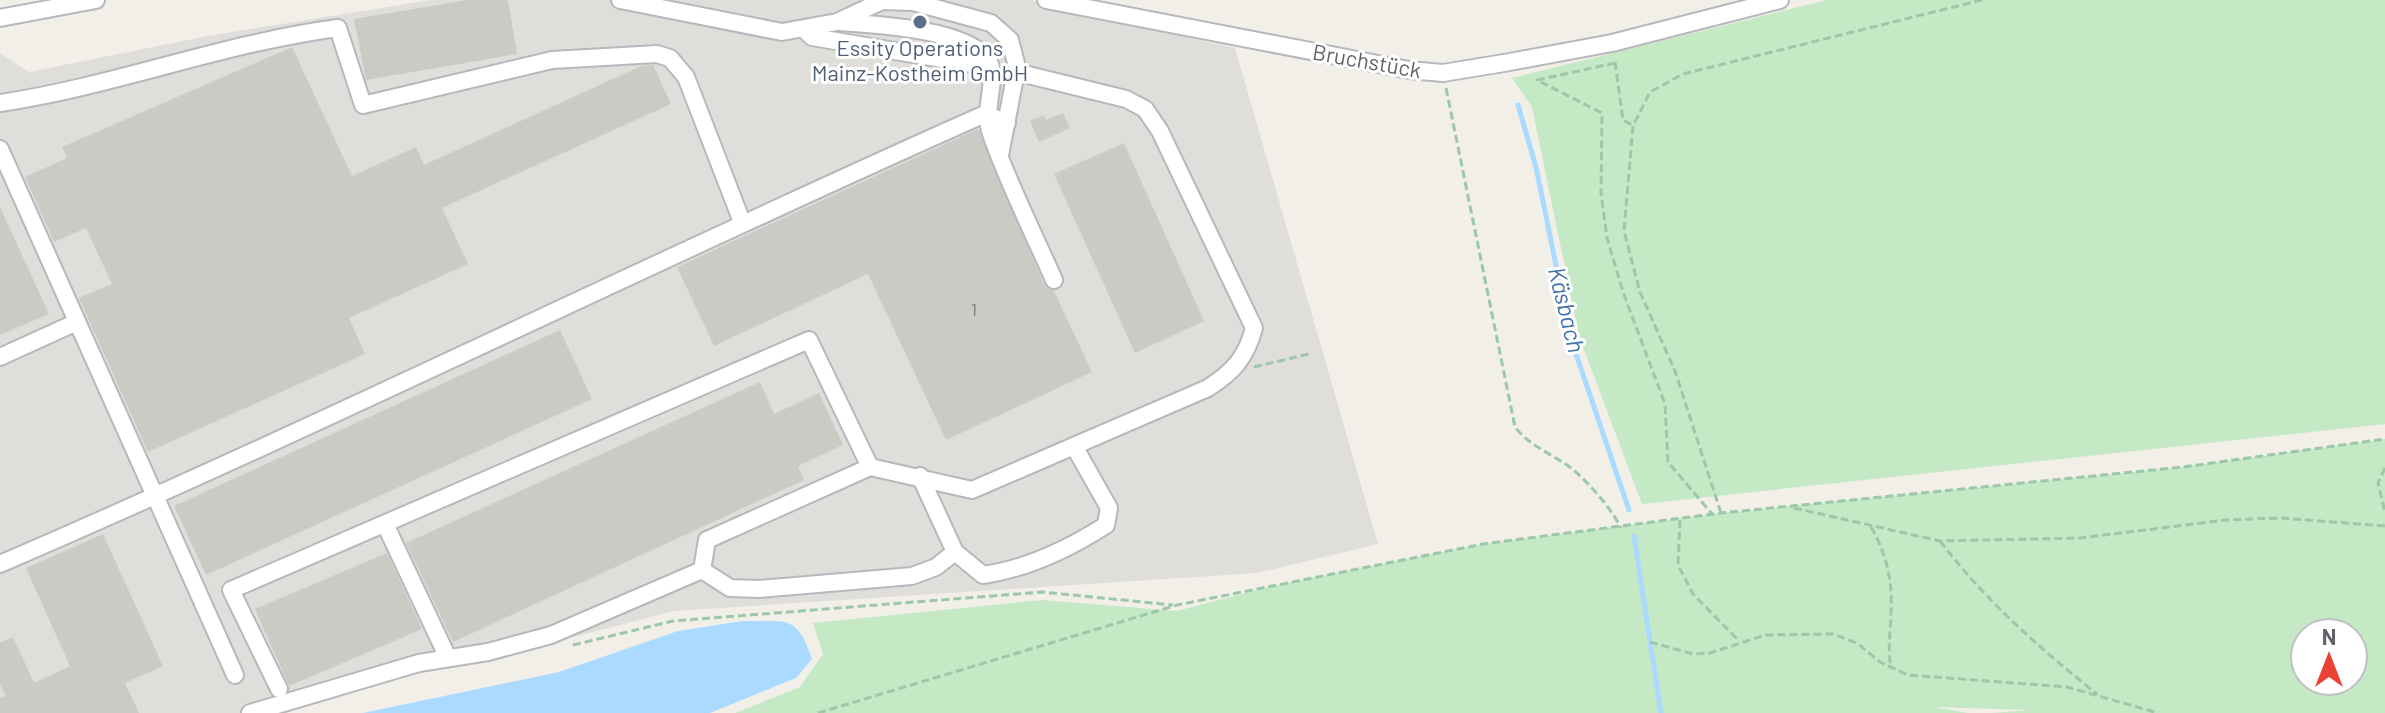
<svg xmlns="http://www.w3.org/2000/svg" width="2385" height="713" font-family="Barlow,sans-serif">
<rect width="100%" height="100%" fill="#f1efe8"/>
<path fill="#e0deda" d="M431,0H1032L1061,10L1235,48L1378,544L1257,573L674,611L520,651L431,667L343,689L281,713H0V53L29,72L208,36Z"/>
<g fill="#c5e8c5" fill-rule="evenodd">
<path d="M1827,0H2385V424L1642,504L1579,336L1532,107L1512,78Z"/>
<path d="M2385,439V713H1992L2030,710L1933,707L1968,713H735L800,687L823,654L813,623L1042,600L1177,611L1268,587L1483,544L1721,513L2183,467ZM2305,633H2353V681H2305Z"/>
</g>
<path fill="#aadaff" d="M743,621C786,622 797,613 812,659L796,678L710,713H363L559,672L678,631Z"/>
<g fill="none" stroke-linecap="round" stroke-linejoin="round">
<g stroke="#aadaff" stroke-width="5">
<path d="M1518,105L1536,167L1571,339L1629,510"/>
<path d="M1634,536L1661,713"/>
</g>
</g>
<g fill="#cccac5">
<path d="M467,0H508L517,54L366,80L354,19Z"/>
<path d="M292,47L352,176L416,147L424,165L641,66L653,65L671,104L442,208L468,264L349,318L365,354L148,452L79,298L112,284L86,228L54,242L25,177L67,158L62,147Z"/>
<path d="M1063,113L1070,128L1039,142L1030,121L1044,115L1046,120Z"/>
<path d="M978,129L1044,284L1054,291L1092,372L946,440L868,274L714,346L677,267Z"/>
<path d="M1124,143L1204,321L1135,353L1054,174Z"/>
<path d="M0,207L49,314L0,335Z"/>
<path d="M560,330L592,399L206,575L174,506Z"/>
<path d="M760,382L774,414L819,393L843,445L798,466L804,480L453,642L406,543Z"/>
<path d="M103,534L163,666L125,683L139,713H0V698L6,696L0,684V643L13,637L34,683L70,666L26,568Z"/>
<path d="M387,553L422,629L289,686L255,609Z"/>
</g>
<g fill="none" stroke-linecap="round" stroke-linejoin="round">
<g stroke="#b5b8bc" stroke-width="20">
<g id="minor">
<path d="M620,0L782,32L837,22L882,1L913,2L991,23L1010,40L1017,67L1000,155"/>
<path d="M1046,0L1409,70L1443,73L1504,63L1612,43L1780,0"/>
<path d="M0,18L96,0"/>
<path d="M839,22C872,24 973,29 989,62C998,83 982,108 991,134C1008,183 1033,232 1054,280"/>
<path d="M804,29L812,37L990,67"/>
<path d="M0,103C115,86 223,43 338,28L363,105L552,60L657,54L670,58L686,77L742,222"/>
<path d="M0,149L235,675"/>
<path d="M0,357L77,322"/>
<path d="M920,476L955,552L983,575C1026,569 1070,548 1106,525L1109,508L1074,446"/>
<path d="M385,524L448,658"/>
<path d="M0,564C332,421 655,260 985,114L1007,123"/>
<path d="M702,570L707,540L870,467"/>
<path d="M279,689L231,590L809,340L870,467L972,490L1208,388C1233,372 1246,358 1254,328L1160,131L1145,109L1126,99L1016,72"/>
<path d="M250,713L419,663L488,652L551,635L702,570L730,588L759,589L912,576L936,567L955,552"/>
</g>
</g>
<g stroke="#9cc7a9" stroke-width="3" stroke-dasharray="8 4" stroke-linecap="butt">
<path d="M1615,62L1623,120L1632,125"/>
<path d="M1615,63L1537,80L1602,113L1601,193L1607,238L1623,292L1665,404L1668,462L1712,514"/>
<path d="M1446,88L1515,427C1532,449 1557,455 1577,473C1594,489 1610,507 1621,528"/>
<path d="M1254,367L1309,354"/>
<path d="M2385,468L2378,483L2385,512"/>
<path d="M1794,508L1940,541L2080,538L2226,520L2281,518L2385,526"/>
<path d="M1721,513L1675,371L1640,292L1624,231L1633,126L1650,92L1683,74L1982,0"/>
<path d="M1680,520L1678,565L1693,594L1739,641"/>
<path d="M1871,527C1886,553 1893,581 1891,611C1891,631 1887,648 1891,667"/>
<path d="M1940,541C1986,601 2038,647 2097,694"/>
<path d="M1650,642L1693,654L1710,653L1765,635L1833,634L1857,643L1880,662L1908,675L2067,687L2158,713"/>
<path d="M573,645L673,621L1042,592L1173,605"/>
<path d="M818,713L1177,605L1483,544L1721,513L2183,467L2385,439"/>
</g>
<use href="#minor" stroke="#fff" stroke-width="16"/>
</g>
<circle fill="#5c6f8a" stroke="#fff" stroke-width="3" cx="920" cy="22" r="8"/>
<g text-anchor="middle" stroke-width="6" stroke-linejoin="round" paint-order="stroke">
<g font-size="18" fill="#7a7d7f">
<text x="974" y="316">1</text>
</g>
<g font-size="22" fill="#4e5e75" stroke="#fff">
<text x="920" y="56">Essity Operations<tspan x="920" dy="25">Mainz-Kostheim GmbH</tspan></text>
</g>
<g font-size="22" fill="#5f6368" stroke="#fff">
<text transform="translate(1367 61) rotate(10)" y="8">Bruchstück</text>
</g>
<g font-size="24" font-style="italic" fill="#4174aa" stroke="#fff">
<text transform="translate(1566 310) rotate(76)" y="8">Käsbach</text>
</g>
</g>
<g transform="translate(2329 657)"><circle r="38" fill="#ffffff" stroke="#bfc1c3" stroke-width="2"/>
<path d="M0-6L14 30L0 20L-14 30Z" fill="#ea4335"/>
<text y="-12" font-size="22" font-weight="bold" text-anchor="middle" fill="#5f6368">N</text>
</g>
</svg>
